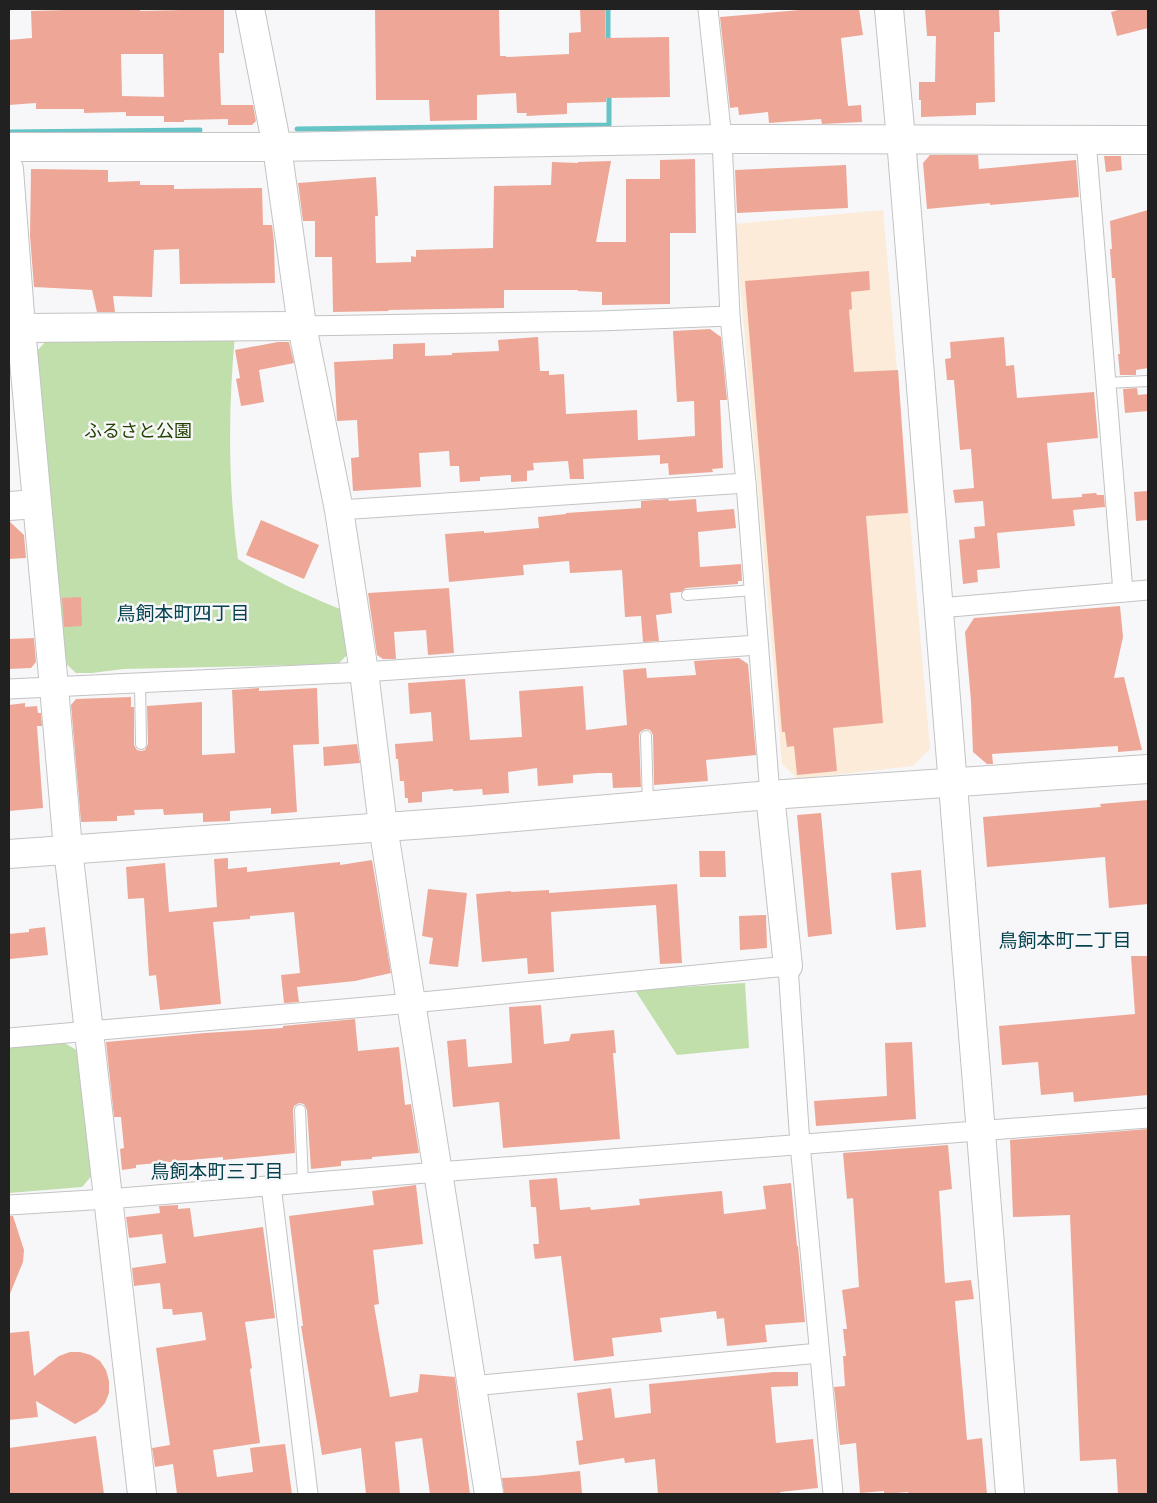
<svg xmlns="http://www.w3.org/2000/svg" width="1157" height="1503" font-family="Rubik,'Noto Sans JP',sans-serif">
<rect width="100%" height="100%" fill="#f7f7f9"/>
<path fill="#fbebd8" d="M883,210L930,749L913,766L798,779L782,764L735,224Z"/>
<g fill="#c0dfab">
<path d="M235,335C228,410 228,485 238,559C272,580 308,596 345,611L352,650L338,664L123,669L92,673H76L63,661L37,351L47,340Z"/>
<path d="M745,983L749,1048L677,1055L635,990Z"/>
<path d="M61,1041L80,1052L95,1172L82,1187L9,1193V1046Z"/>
</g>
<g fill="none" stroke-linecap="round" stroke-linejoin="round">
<g stroke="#66c3c6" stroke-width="5">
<path d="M608,45V9"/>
<path d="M297,129L609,125V93"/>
<path d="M9,132L200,130"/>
</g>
</g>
<g fill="#eea796" fill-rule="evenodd">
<path d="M101,9H140V11L224,9V53H219L221,104V105H253L256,121L252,125H228V119L184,120V122H164V116H126V112L84,113V109H36V103L9,105V40L32,38L31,11ZM121,54H163L164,97L122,96Z"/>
<path d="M375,9H499L500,56H506V57L569,54V33L581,32L580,9H605V38L669,37L670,97L606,98V102L567,103V114L526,116L527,113H517L516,93L477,95V120L430,121L429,100H376Z"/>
<path d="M800,9H859L863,35L841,38L848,106L861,105L862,122L822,124L821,119L769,123L768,112L739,115L738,107L730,108L720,17L800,10Z"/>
<path d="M925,9H999L1000,32H994L995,102L976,103V115L921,117V100H919V82H935L936,36H927Z"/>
<path d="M1122,9H1148V28L1117,36L1111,12Z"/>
<path d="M930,155H978L979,169L1076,160L1079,197L990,205V203L927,209L923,163Z"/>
<path d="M1104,156H1121L1122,170L1106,172Z"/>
<path d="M695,159L696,233H670V304L602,305V292L578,291V290H504V308L388,310L389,311L333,312L332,257H315V221H303L298,183L376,177L378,216H375L376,263L411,262V256L416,257V250L493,248L494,186L551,185L552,162L578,163V162L611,161L596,242H626V179H660V160Z"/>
<path d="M846,165L848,208L737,213L735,170Z"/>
<path d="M31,169L108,170V182L140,181V185H174V189L262,188L263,225H272L274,242L275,283L180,284L179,249L154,250L152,297L113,296L115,312H97L92,290L34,287L30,236Z"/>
<path d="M1148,210V368L1136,370V375H1120L1118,354H1120L1115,278H1112L1110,249H1112L1110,221Z"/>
<path d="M869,271L870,290L851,292L852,309L849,310L854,372L898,370L908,513L866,516L883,723L833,728L837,771L797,775L794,746L787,747L785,732H782L745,281Z"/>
<path d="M710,329L721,337L727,400H720L723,468L712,469L713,472L669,475L668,463L660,464V455L583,459L584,479H570L568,461L533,463L534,470L527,471V481L511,482V475L480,477V481L460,482L459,466H450L449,451L419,453L421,487L353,491L351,458L359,457L357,420L337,421L334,362L393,359V344L425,343V356L452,355V353L499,351L498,340L538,337L540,371H549V375L564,374L566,414L637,410L638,440L695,436L694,401L677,402L673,331Z"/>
<path d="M1004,337L1006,366L1014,365L1017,398L1094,392L1098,438L1047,443L1052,499L1082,497V494L1096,493L1097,495H1104L1105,507L1073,510L1075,526L997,533L1000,568L977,570L978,582L963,584L959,540L975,538L974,527L985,526L983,501L955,503L953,490L974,488L971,449L960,450L954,380H947L945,359L951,358L950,342Z"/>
<path d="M278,342H289L294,363L259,370L264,402L241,406L236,379L240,378L235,350Z"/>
<path d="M1137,388L1138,395L1148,394V411L1125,413L1123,389Z"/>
<path d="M1148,491V520L1136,521L1134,492Z"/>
<path d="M668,499L669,501L696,499L697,512L734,509L736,528L698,532L700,567L741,564L742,581H738V584L686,588L681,592L670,593L672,613L656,615L659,641L643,642L641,616L625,617L622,570L570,573L569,561L523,565L524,575L449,582L445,534L484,531V533L539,528L538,517L566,514V513L641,508V501Z"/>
<path d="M261,520L319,545L304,579L246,555Z"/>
<path d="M9,521L24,535L26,558L9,559Z"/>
<path d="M449,588L454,653L428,655L426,630L394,632L396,659H383L377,655L368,593Z"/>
<path d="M81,597L82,626L64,627L62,598Z"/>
<path d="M1120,606L1123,637L1114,678L1124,677L1142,750L1118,752V746L992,754L993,764H987L973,752L971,701L965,632L974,618Z"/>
<path d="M34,638L36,662L31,668L9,669V639Z"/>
<path d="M739,658L748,664L756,755L706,760L708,781L654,785L653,735L650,730L645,729L640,732L639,736L641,787L613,788L612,773H598L573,775V783L538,786L537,768L508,772L509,793L483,795L482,789L453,791V789L422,792V802L408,803V798H405L404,781H400L398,759H396L395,744L433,741L431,712L410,714L408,683L465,679L470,740L522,737L519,691L583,686L586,730L627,725L623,670L646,668L647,678L696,675L694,661Z"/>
<path d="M259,688V691L317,688L319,744L293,745L297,812L271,814V808L230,811V821L203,822V813L164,815L163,809L134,810L135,815L117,816V821L81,822L71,705L76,699L131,697V707H134V745L137,750L141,751L145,750L148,744L147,706L202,702V755L235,753L232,690Z"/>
<path d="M25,703V707L37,706L38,713H41L42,726H37L43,808L9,811V705Z"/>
<path d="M357,744L360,763L324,766L323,747Z"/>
<path d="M1148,800V904L1109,908L1105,857L987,867L983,817L1101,807L1100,804Z"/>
<path d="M821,813L832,934L808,937L797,815Z"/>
<path d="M699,851H725L726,877H700Z"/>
<path d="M228,858V869L247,867V872L340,862V865L372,860L391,973L355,981L297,987L299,1002L284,1003L281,975L300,973L294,912L250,916V919L213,922L221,1004L160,1010L156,975L149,976L144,898L128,899L126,867L165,863L169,912L217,907L214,859Z"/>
<path d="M921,870L926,927L896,930L891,873Z"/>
<path d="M677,884L682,963L660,964L656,905L551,912L554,972L528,974L527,958L482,962L476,894L511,891V892L549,890V893Z"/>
<path d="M428,889L467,893L458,967L429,964L433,938L422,936Z"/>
<path d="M766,915L767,948L740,950L739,916Z"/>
<path d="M45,927L48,955L10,959L9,934L29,932V929Z"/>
<path d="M1131,956H1148V1095L1074,1102L1073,1092L1041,1095L1038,1062L1002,1065L999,1026L1135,1014Z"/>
<path d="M541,1005L544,1044L569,1041L571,1034L614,1030L616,1053H613L620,1139L503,1148L499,1102L453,1107L447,1041L466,1039L468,1067L512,1063L509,1007Z"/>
<path d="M355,1019L358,1051L399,1047L405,1105L411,1104L419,1153L372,1157V1159L341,1161V1166L311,1169L307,1110L304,1104L299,1103L294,1106L293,1110L295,1153L223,1160V1157L136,1165V1168L122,1170L120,1149L124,1148L121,1117H114L106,1042L205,1033L283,1028V1026Z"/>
<path d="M912,1042L916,1119L816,1126L814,1101L887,1096L885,1043Z"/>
<path d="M1148,1129V1494H1118L1116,1459L1080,1461L1070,1215L1013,1217L1010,1140Z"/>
<path d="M948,1145L952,1189L939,1191L945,1283L971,1280L974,1299L955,1301L967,1440L982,1438L987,1494H908V1492L884,1494V1491L860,1493L856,1443L840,1445L834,1387L845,1386L843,1356H846L843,1329H847L842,1290L859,1287L853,1198L847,1199L843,1153Z"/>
<path d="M557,1178L560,1210L590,1207L591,1210L640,1205L639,1199L722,1191L724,1214L766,1209L763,1186L791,1183L797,1246H798L805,1322L765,1325L767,1342L727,1346L724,1318L717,1319L716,1311L660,1318L662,1332L612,1338L614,1356L574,1361L561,1256L535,1259L533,1244H539L536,1207H531L529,1180Z"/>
<path d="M416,1185L423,1244L373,1250L379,1304L374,1305L390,1397L418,1392L420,1374L455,1377L470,1494H430L422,1438L395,1442L400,1494H366L361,1448L322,1455L301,1326H303L289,1216L374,1205L372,1191Z"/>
<path d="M178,1205V1209L190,1208L194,1237L263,1227L275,1318L245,1322L252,1368L250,1369L260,1443L213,1450L217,1477L253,1472L250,1448L285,1444L292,1494H177L173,1464L155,1467L152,1448L170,1445L156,1348L206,1340L202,1312L173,1315L172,1309H163L160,1283L134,1286L132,1268L166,1263L162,1234L129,1238L126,1217L160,1213L159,1206Z"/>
<path d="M9,1216H13L24,1250L23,1262L9,1296Z"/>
<path d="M29,1331L34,1376L59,1356L70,1352H80L91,1355L100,1361L106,1370L109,1381V1393L105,1403L97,1412L75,1424L36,1401L38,1417L9,1420V1333Z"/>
<path d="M774,1372H798V1386L771,1387L776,1443L813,1439L818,1488L780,1492V1494H658L655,1459L625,1463L624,1458L579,1465L576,1441L583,1440L577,1393L611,1388L615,1418L651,1413L649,1384Z"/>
<path d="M96,1436L104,1494H9V1448Z"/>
<path d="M580,1471L582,1493L569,1494H504L502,1478L534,1476Z"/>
</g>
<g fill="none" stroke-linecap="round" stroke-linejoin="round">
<g stroke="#c3c3c4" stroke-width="12">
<g id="lane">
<path d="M1106,383L1148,381"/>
<path d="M687,595L754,590"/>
<path d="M140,683L141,744"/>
<path d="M646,736L648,805"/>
<path d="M300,1110L303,1183"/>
</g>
</g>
<g stroke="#c3c3c4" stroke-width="21">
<g id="street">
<path d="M708,9L722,139L730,316L746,483L770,795"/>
<path d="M1086,140L1123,592"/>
<path d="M302,326L599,321L730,316"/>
<path d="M339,510L746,483"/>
<path d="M939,608L1148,590"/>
<path d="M9,689L364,672L758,645"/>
<path d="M9,1038L412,1003L788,966L800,1144L833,1494"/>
<path d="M271,1185L308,1494"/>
<path d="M9,1205L108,1199L438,1172L1148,1118"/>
<path d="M472,1386L819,1353"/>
</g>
</g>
<g stroke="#c3c3c4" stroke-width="30">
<g id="secondary">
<path d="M250,9L277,147L302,326L339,510L364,672L383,826L489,1494"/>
<path d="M889,9L901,139L1010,1494"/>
<path d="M9,147H277L722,139L1148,140"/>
<path d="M9,169L21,328L54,687L68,849L142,1494"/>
<path d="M21,328L302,326"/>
<path d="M9,506L37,504"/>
<path d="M770,795L788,966"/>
<path d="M9,854L469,821L770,795L1148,769"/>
</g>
</g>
<use href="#lane" stroke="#fff" stroke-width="10"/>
<use href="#street" stroke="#fff" stroke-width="19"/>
<use href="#secondary" stroke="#fff" stroke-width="28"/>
</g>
<g text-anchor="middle" stroke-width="5" stroke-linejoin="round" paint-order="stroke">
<g font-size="18" fill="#214000" stroke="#f7f7f9">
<text x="138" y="437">ふるさと公園</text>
</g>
<g font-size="19" fill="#06434f" stroke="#f7f7f9">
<text x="183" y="620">鳥飼本町四丁目</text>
<text x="1065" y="947">鳥飼本町二丁目</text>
<text x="217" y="1178">鳥飼本町三丁目</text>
</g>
</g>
<rect width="1157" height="1503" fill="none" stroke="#212122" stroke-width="20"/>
</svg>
